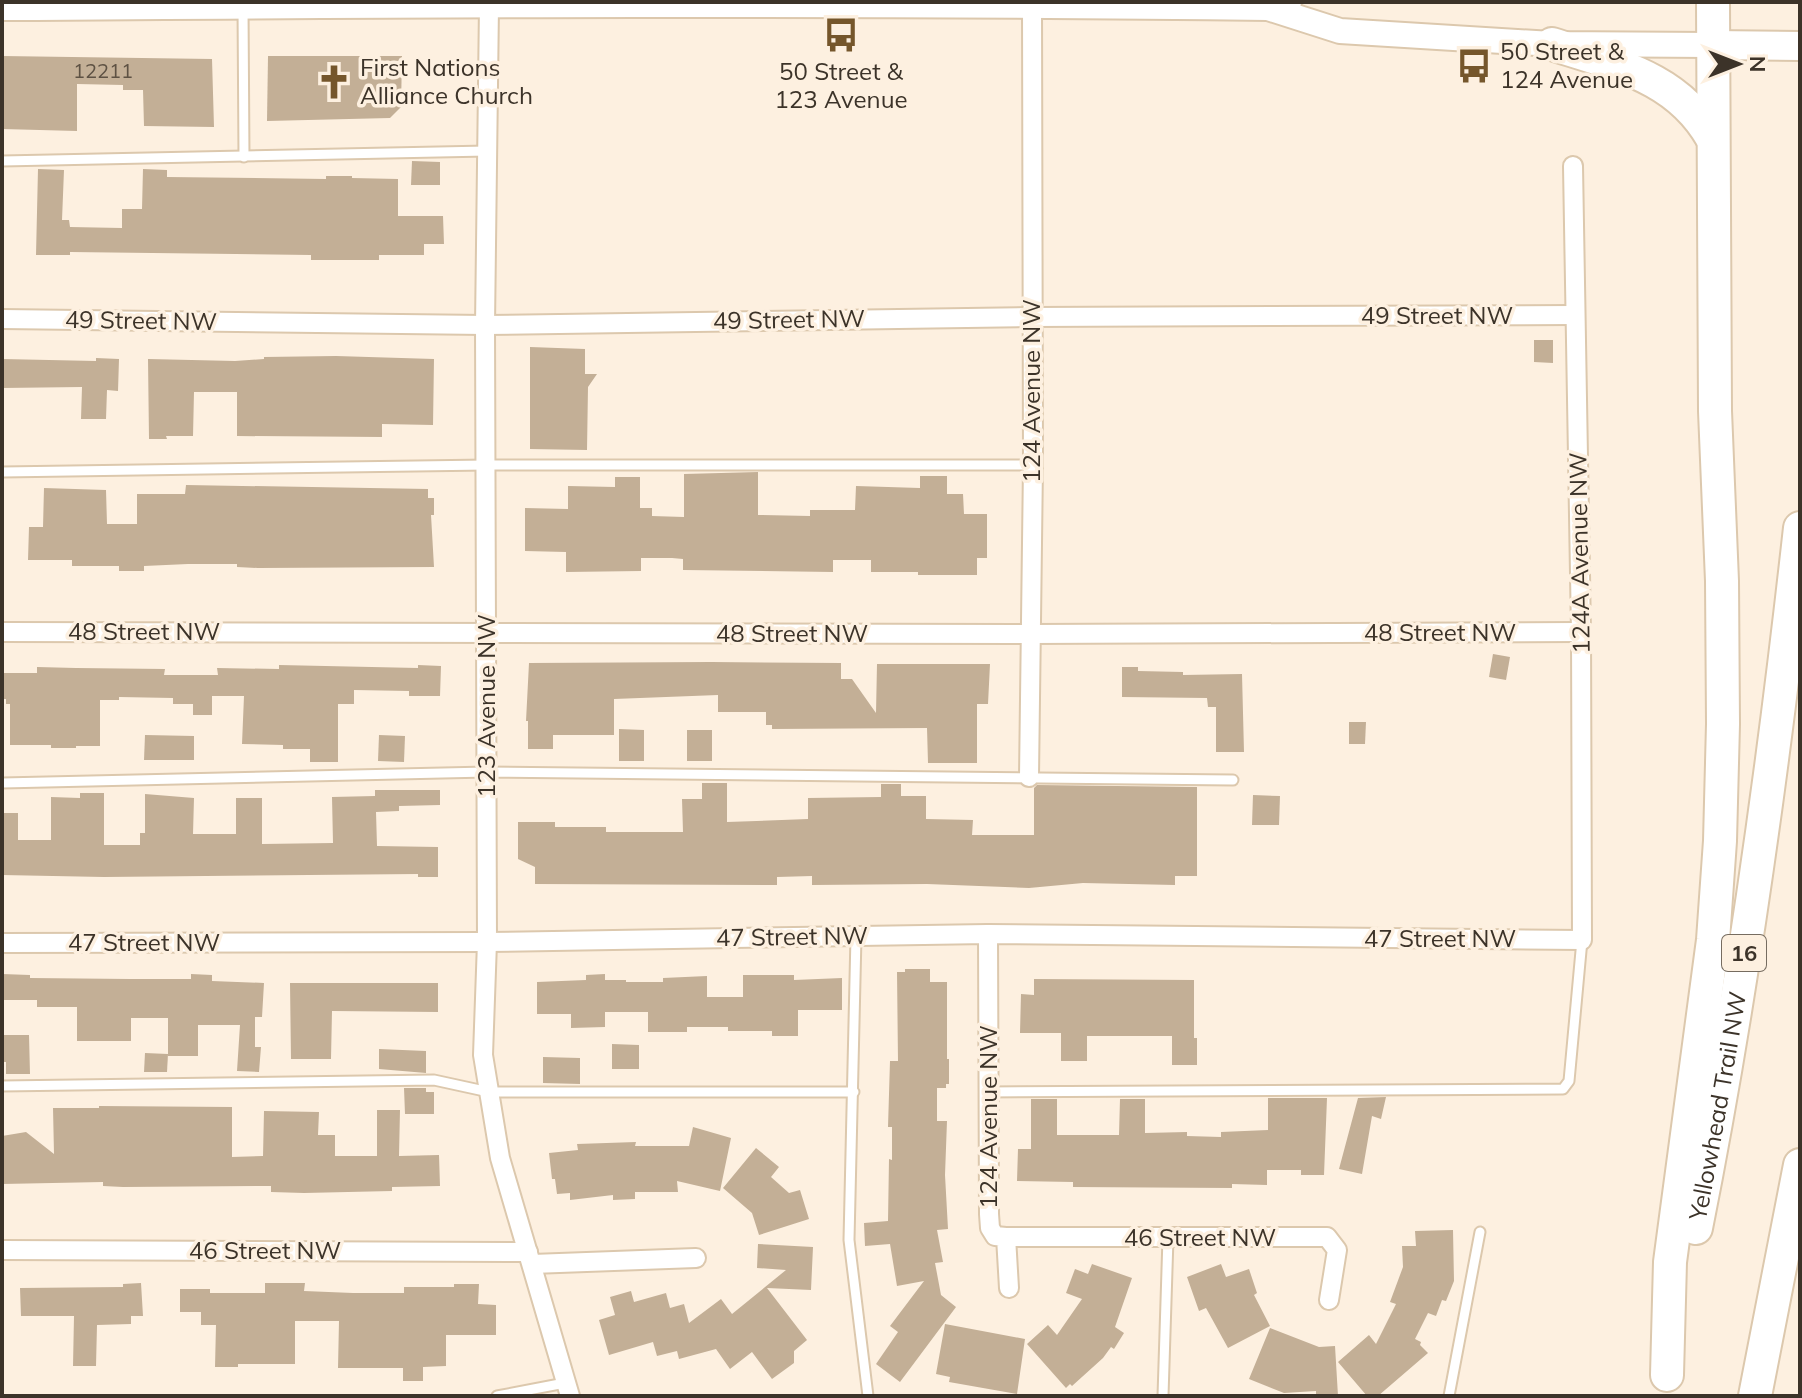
<svg xmlns="http://www.w3.org/2000/svg" width="1802" height="1398" font-family="Mulish,sans-serif">
<rect width="100%" height="100%" fill="#fdf0e0"/>
<g fill="#c3af96">
<path d="M2,56L212,59L214,127L144,126L143,90H123V85L77,84V131L2,129Z"/>
<path d="M268,56H402L401,107L390,118L267,121Z"/>
<path d="M412,161L440,162V185H411Z"/>
<path d="M38,169L64,170L62,220H69L70,227L122,228V209H142L143,169L167,170V177L326,179V176H352V178L398,179V216H443L444,244H424V255H379V260H311V255L70,252V255H36Z"/>
<path d="M1534,340H1553V363L1534,362Z"/>
<path d="M530,347L585,349V374H597L588,387L587,450L530,449Z"/>
<path d="M336,356L434,359L433,425L382,424V437L237,436V392H194L193,436H166L167,439H149L148,359L235,361L264,359V357Z"/>
<path d="M96,358L119,359L118,391L107,390L106,419H81L82,387L2,388V359L96,361Z"/>
<path d="M758,472V515L810,516V510H855L856,486L920,488V476H947V494H963L964,514H987V558H977V575H918V572H871V560H833V572L683,570V559L672,558H641V571L566,572V552L525,551V508L568,509V486L615,487V477H640V508H652V516L684,517V474Z"/>
<path d="M186,485L428,489V498H434V515H431L434,567L258,568L237,567V564H188L144,566V571H119V566H72V560H28L29,527H43L44,488L106,490L107,524H137V494H185Z"/>
<path d="M1493,654L1510,657L1506,680L1489,677Z"/>
<path d="M711,662L841,663V679H852L876,713L877,664H990L988,704H977V763H928L927,728L772,729V725H766V712H718V695L614,699V735H553V749H528V721H526L529,663Z"/>
<path d="M279,665L418,668V665L441,666L440,696H409V691L354,690V704H338V762H310V749H283V745L242,744L244,696H212V715H193V704H173V698L119,697V700H100V746H76V748H51V745H10V704H6V699H2V673H37V667L76,668L165,669L164,675H218L217,668L279,669Z"/>
<path d="M1122,667H1138V671L1183,672V675L1242,674L1244,752H1216V707H1208L1207,698L1122,697Z"/>
<path d="M1349,722H1366L1365,744H1349Z"/>
<path d="M619,729L644,730V761H619Z"/>
<rect x="687" y="730" width="25" height="31"/>
<path d="M145,735L194,736V760H144Z"/>
<path d="M379,735L405,736L404,762L378,761Z"/>
<path d="M702,783H727V822L808,819V798L881,797V784H901V796H926V819L973,820L972,835H1034V788L1037,785L1197,787V876H1175V885L1083,883L1029,888L927,884L812,885V876L777,877V885L535,884V867L518,859V822H555V827H606V832H683L682,799H702Z"/>
<path d="M375,790H440V805L399,806V811L376,812L377,846L438,847V877H418V874L104,877L2,875V813H18V840H51V797L80,798V793H104V845H140V833H145V794L194,798L193,834H236V798H262V844L333,843L332,797L375,796Z"/>
<path d="M1253,795L1280,796L1279,825H1252Z"/>
<path d="M905,969H930V982H947V1059H949V1084H946V1088H937V1121H947L945,1175L948,1229L937,1230L943,1262L935,1263L941,1295L956,1307L900,1382L876,1364L898,1332L890,1326L924,1281L897,1286L890,1244L865,1246L864,1223L888,1221L889,1159L892,1160V1127H888L890,1061H898L897,972H905Z"/>
<path d="M2,974L30,975V978L130,979H191V974L212,975V981L264,983L262,1017H255V1047H261L259,1072L237,1071L240,1025H198V1056H168V1018H131V1041H77V1007H37V1000H2Z"/>
<path d="M605,974V980H626V982H663V978L707,976V997H743V975H794V980L842,978V1010H798V1036H772V1031H728V1027H687V1032H648V1012H605V1027L571,1028V1014H537V982L586,980V975Z"/>
<path d="M1034,979L1194,980V1038H1197V1065H1172V1036H1087V1061H1061V1033H1020L1021,994L1034,995Z"/>
<path d="M290,983H438V1012L332,1011L331,1059H291Z"/>
<path d="M2,1035H29L30,1074H6V1062H2Z"/>
<path d="M612,1044L639,1045V1069H612Z"/>
<path d="M379,1049L426,1051V1073L379,1069Z"/>
<path d="M145,1053L168,1054L167,1072H144Z"/>
<path d="M543,1057L580,1058V1084L543,1083Z"/>
<path d="M404,1088H426V1092H434V1114H405Z"/>
<path d="M1386,1097L1381,1119L1372,1116L1362,1174L1339,1169L1358,1098Z"/>
<path d="M1268,1098H1327L1324,1175H1301V1170H1267V1185L1232,1184V1188L1073,1187V1182L1017,1181L1018,1149H1031V1099H1057V1135H1119L1120,1099H1145V1133L1187,1132V1136L1221,1137V1132L1268,1130Z"/>
<path d="M99,1106L232,1107V1157L263,1156L264,1111L319,1112L318,1135H335V1156H377V1110H400L399,1156L439,1155L440,1186L392,1187V1191L304,1193L271,1192V1186L123,1187L103,1186V1182L2,1184V1136L26,1132L54,1154L53,1108H99Z"/>
<path d="M693,1127L731,1138L720,1191L677,1181L678,1192H635V1199L613,1200V1195L570,1200V1193L557,1194L555,1179H552L549,1153L578,1150L577,1144L636,1142L635,1146H689Z"/>
<path d="M756,1148L779,1167L771,1177L789,1193L800,1190L809,1219L759,1235L752,1213L723,1188Z"/>
<path d="M1453,1230L1454,1281L1446,1301L1442,1300L1436,1316L1428,1313L1415,1339L1421,1342L1420,1345L1428,1353L1378,1396H1367L1338,1362L1369,1335L1376,1344L1396,1304L1390,1302L1403,1267L1402,1246H1416L1415,1231Z"/>
<path d="M758,1244L813,1247L811,1290L767,1288L807,1340L794,1351V1363L772,1379L752,1352L730,1369L716,1349L679,1359L677,1351L657,1356L653,1342L609,1355L599,1320L615,1315L610,1297L631,1291L634,1302L666,1293L670,1308L684,1304L689,1323L721,1299L732,1314L786,1270L757,1268Z"/>
<path d="M1092,1264L1132,1278L1115,1327L1124,1333L1114,1349L1111,1347L1103,1358L1072,1386L1070,1384L1066,1388L1027,1344L1048,1325L1057,1335L1082,1299L1066,1293L1075,1269L1088,1274Z"/>
<path d="M1221,1264L1226,1277L1249,1269L1257,1293L1254,1295L1270,1326L1228,1348L1206,1308L1199,1311L1187,1277Z"/>
<path d="M141,1283L143,1316H131V1324L97,1325L96,1366H73L74,1316H21L20,1288L123,1287V1284Z"/>
<path d="M265,1283H305L304,1291L353,1293H404V1287H454V1284H479L478,1304L496,1305V1335H446V1366L423,1367V1381H403V1368H338L339,1321H295V1364H238V1367H215L216,1325H201V1312H180V1289H210V1293H265Z"/>
<path d="M945,1324L1025,1339L1017,1394L949,1382L950,1377L936,1374Z"/>
<path d="M1270,1328L1319,1347L1335,1346L1338,1396H1316V1391L1284,1393L1249,1379Z"/>
</g>
<g fill="none" stroke-linecap="round" stroke-linejoin="round">
<g stroke="#dcc8ad" stroke-width="13">
<g id="service">
<path d="M243,7L244,157"/>
<path d="M2,161L487,151"/>
<path d="M2,472L487,465H1033"/>
<path d="M2,783L487,772L1233,780"/>
<path d="M856,936L849,1240L868,1396"/>
<path d="M2,1086L434,1080L489,1092H854"/>
<path d="M988,1092L1563,1089L1569,1081L1582,940"/>
<path d="M497,1396L565,1383"/>
<path d="M1163,1396L1168,1238"/>
<path d="M1449,1396L1480,1232"/>
</g>
</g>
<g stroke="#dcc8ad" stroke-width="22">
<g id="minor">
<path d="M489,5L485,325L487,942L483,1055L500,1158L570,1396"/>
<path d="M2,319L485,325L1032,317L1575,315"/>
<path d="M2,632L1031,634L1581,632"/>
<path d="M1029,777L1033,465L1032,5"/>
<path d="M988,934L989,1214L990,1228L995,1236L1006,1237L1009,1288"/>
<path d="M2,943L487,942L988,934L1582,940L1581,632L1573,166"/>
<path d="M1006,1237H1327L1337,1250L1329,1300"/>
<path d="M2,1250L528,1252"/>
<path d="M532,1264L696,1258"/>
</g>
</g>
<g stroke="#dcc8ad" stroke-width="28">
<g id="secondary">
<path d="M2,8C424,5 846,3 1268,8L1289,2"/>
<path d="M1268,8L1340,31L1552,44L1712,45"/>
</g>
</g>
<g stroke="#dcc8ad" stroke-width="32">
<path id="primary" d="M1712,45L1800,46"/>
</g>
<g stroke="#dcc8ad" stroke-width="36">
<g id="motorway">
<path d="M1552,44C1615,65 1677,76 1712,138"/>
<path id="s1" d="M1696,1228C1742,997 1774,763 1800,528"/>
<path d="M1667,1375L1670,1262L1713,940L1720,841L1723,724L1722,581L1715,411L1713,2"/>
<path d="M1755,1396L1800,1165"/>
</g>
</g>
<use href="#service" stroke="#fff" stroke-width="9"/>
<use href="#minor" stroke="#fff" stroke-width="18"/>
<use href="#secondary" stroke="#fff" stroke-width="24"/>
<use href="#primary" stroke="#fff" stroke-width="28"/>
<use href="#motorway" stroke="#fff" stroke-width="32"/>
</g>
<defs>
<g id="bus-bare" transform="scale(2.76)"><path d="M-5-6H5V4H4V6H2V4H-2V6H-4V4H-5ZM-3.5-4V0h7V-4ZM-3.5 1.2v1.5H-2V1.2ZM2 1.2v1.5H3.5V1.2Z" fill="#75562b" stroke="#fdf0e0" stroke-width="2.5" paint-order="stroke"/></g>
<g id="church-bare" transform="scale(2.76)"><path d="M-1.2-6h2.4v3.5h3.3v2.4h-3.3V6h-2.4V-.1h-3.3v-2.4h3.3Z" fill="#75562b" stroke="#fdf0e0" stroke-width="2.5" paint-order="stroke"/></g>
</defs>
<g fill-rule="evenodd">
<use href="#bus-bare" x="841" y="35"/>
<use href="#bus-bare" x="1474" y="66"/>
<use href="#church-bare" x="334" y="82"/>
</g>
<g text-anchor="middle" stroke-width="7" stroke-linejoin="round" paint-order="stroke">
<g font-size="20" fill="#5e5244">
<text x="103" y="78">12211</text>
</g>
<rect fill="#fdf0e0" stroke="#766c60" stroke-width="2" x="1722" y="935" width="44" height="36" rx="6"/>
<g font-size="22" font-weight="bold" fill="#3c3329">
<text x="1744" y="961">16</text>
</g>
<g font-size="24" fill="#3c3329" stroke="#fdf0e0" text-anchor="start">
<text x="1500" y="60">50 Street &amp;<tspan x="1500" dy="28">124 Avenue</tspan></text>
<text x="360" y="76">First Nations<tspan x="360" dy="28">Alliance Church</tspan></text>
<text x="841" y="80" text-anchor="middle">50 Street &amp;<tspan x="841" dy="28">123 Avenue</tspan></text>
</g>
<g font-size="24" fill="#3c3329" stroke="#fdf0e0">
<text x="1437" y="324">49 Street NW</text>
<text transform="translate(789 320) rotate(-1)" y="8">49 Street NW</text>
<text transform="translate(141 321) rotate(1)" y="8">49 Street NW</text>
<text transform="translate(1032 391) rotate(-90)" y="8">124 Avenue NW</text>
<text transform="translate(1580 553) rotate(-91)" y="8">124A Avenue NW</text>
<text x="144" y="640">48 Street NW</text>
<text x="1440" y="641">48 Street NW</text>
<text x="792" y="642">48 Street NW</text>
<text transform="translate(487 706) rotate(-90)" y="8">123 Avenue NW</text>
<text transform="translate(792 937) rotate(-1)" y="8">47 Street NW</text>
<text x="1440" y="947">47 Street NW</text>
<text x="144" y="951">47 Street NW</text>
<text dy="8" stroke="none"><textPath href="#s1" startOffset="124">Yellowhead Trail NW</textPath></text>
<text transform="translate(989 1117) rotate(-90)" y="8">124 Avenue NW</text>
<text x="1200" y="1246">46 Street NW</text>
<text x="265" y="1259">46 Street NW</text>
</g>
</g>
<rect width="1802" height="1398" fill="none" stroke="#3c3329" stroke-width="8"/>
<g transform="translate(1738 64) rotate(90)" stroke="#fdf0e0" stroke-width="6" paint-order="stroke">
<path d="M0-6L14 30L0 20L-14 30Z" fill="#3c3329"/>
<text y="-12" font-size="22" font-weight="bold" text-anchor="middle" fill="#3c3329">N</text>
</g>
</svg>
